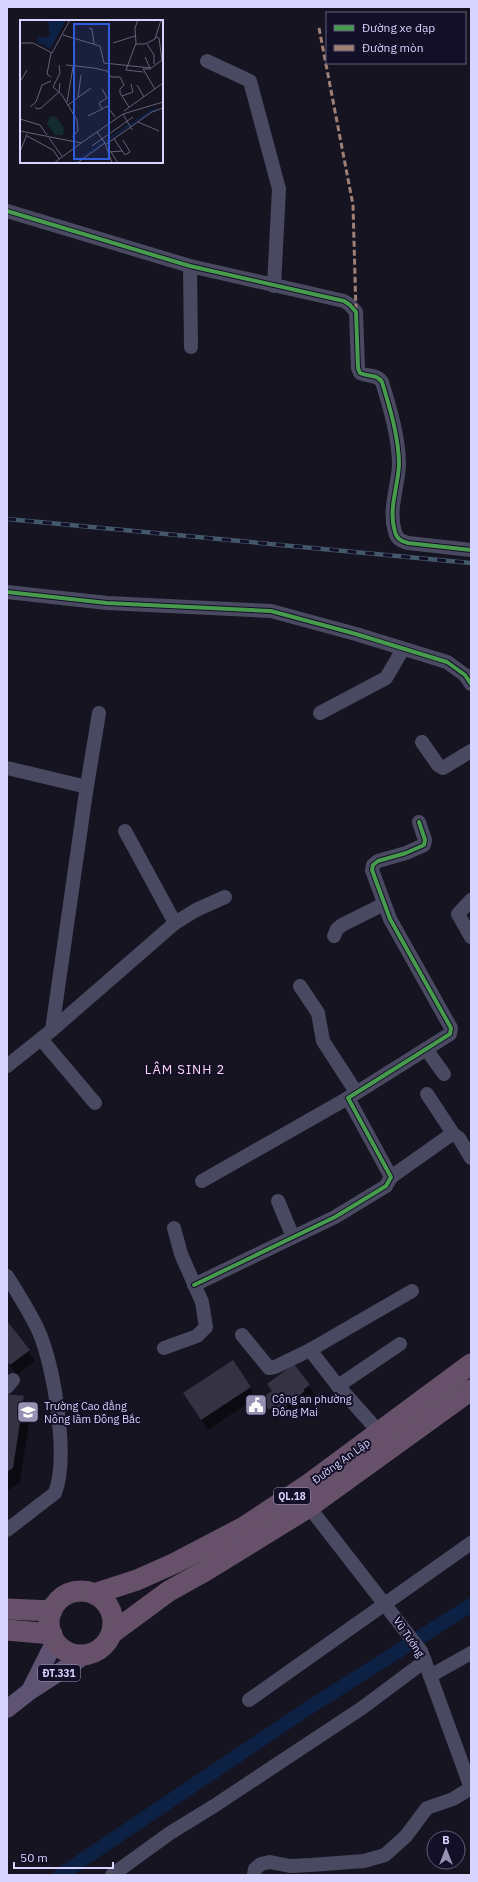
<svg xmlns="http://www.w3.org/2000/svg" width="478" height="1882" font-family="'IBM Plex Sans',sans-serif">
<rect width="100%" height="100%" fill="#161421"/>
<g fill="#0007">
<path d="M7,1323L35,1361L17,1375L7,1362Z"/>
<path d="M268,1384L309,1386L315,1396L309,1400L310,1402L286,1419L283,1415L275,1420L262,1400L272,1392Z"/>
<path d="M250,1387L256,1398L208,1430L190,1404Z"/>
<path d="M7,1395L23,1397L31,1410L20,1482L7,1491Z"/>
</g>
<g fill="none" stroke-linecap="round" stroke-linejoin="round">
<path stroke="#0d2144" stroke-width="14" d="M60,1875L307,1709L471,1605"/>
</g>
<g fill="#343243">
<path d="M7,1321L30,1350L10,1365L7,1361Z"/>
<path d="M233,1360L251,1387L201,1420L183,1393Z"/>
<path d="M294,1364L310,1385L303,1390L305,1391L280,1410L276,1405L269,1410L260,1399L272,1391L267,1384Z"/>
<path d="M7,1394L24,1396L13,1468L7,1472Z"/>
</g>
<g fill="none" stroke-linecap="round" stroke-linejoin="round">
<g stroke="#4a4962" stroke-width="14">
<path d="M207,61L250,81L279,189L274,286"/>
<path d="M7,211L190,266L344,301L350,305L356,312L358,368L360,373C368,377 377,374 382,382C390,408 399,438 399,465C398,487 388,510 395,532C397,539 401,541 408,543L471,550"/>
<path d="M190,266L191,347"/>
<path d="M7,592L107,603L271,611L356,634L447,662L465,675L471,684"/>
<path d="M320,713L386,678L403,649"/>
<path d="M422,742L438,765L443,768L471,751"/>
<path d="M7,768L87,787"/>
<path d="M125,831L175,923"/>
<path d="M471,900L458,914L471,937"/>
<path d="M334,936L337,929L342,925L384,904"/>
<path d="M300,986L318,1013L323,1041L356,1092"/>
<path d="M52,1030L86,792L99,713"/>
<path d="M41,1039L95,1103"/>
<path d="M426,1049L444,1074"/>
<path d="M7,1066L52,1030L175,923L196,910L225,897"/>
<path d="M427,1094L454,1135"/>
<path d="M391,1177L449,1136L454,1135L459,1138L471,1158"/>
<path d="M202,1181L348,1098"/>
<path d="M278,1201L293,1237"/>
<path d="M7,1276C18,1294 30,1312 39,1332C54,1367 69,1457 55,1493L7,1530"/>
<path d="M194,1285L335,1217L386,1186L391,1177L348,1098L450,1034L451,1028L390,919L372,870L373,865L378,861L406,853L424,845L425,840L419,822"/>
<path d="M242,1335L269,1368L275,1367L310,1350L338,1386L380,1433"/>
<path d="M164,1348L197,1336L206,1327L202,1302L181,1254L174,1228"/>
<path d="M310,1350L412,1291"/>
<path d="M338,1386L400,1344"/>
<path d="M7,1387L13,1380"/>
<path d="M309,1507L421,1651L471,1788"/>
<path d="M430,1676L471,1653"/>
<path d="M249,1700L471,1543"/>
<path d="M112,1875L170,1833L214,1806L362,1708L425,1661"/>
<path d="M254,1875L255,1869L261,1864L270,1862L290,1866L311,1865L364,1861L385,1855L406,1836L427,1808L453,1799L471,1788"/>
</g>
<g stroke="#5e5373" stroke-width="18">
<path d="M31,1689L55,1641"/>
<path d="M7,1709L30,1691L87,1654"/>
</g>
<g stroke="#67516a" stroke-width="21">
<circle cx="81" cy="1623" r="32"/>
<path d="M94,1594L137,1580L175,1563L244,1527L309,1484L471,1364"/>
<path d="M7,1609L52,1611"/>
<path d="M7,1630L52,1634"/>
<path d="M112,1633L169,1591L205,1571L309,1507L471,1390"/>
</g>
<g stroke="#43596b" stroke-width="4.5">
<path id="rail" d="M7,519L471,563"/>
</g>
<use href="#rail" stroke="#130f26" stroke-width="3" stroke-dasharray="9" stroke-linecap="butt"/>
<path stroke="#9e8076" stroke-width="3" stroke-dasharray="6 3" stroke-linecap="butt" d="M319,28L353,205L356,312"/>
<g stroke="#130f26" stroke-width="6">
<g id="cycleway">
<path d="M7,211L190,266L344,301L350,305L356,312L358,368L360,373C368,377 377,374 382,382C390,408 399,438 399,465C398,487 388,510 395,532C397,539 401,541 408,543L471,550"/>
<path d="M7,592L107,603L271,611L356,634L447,662L465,675L471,684"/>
<path d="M194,1285L335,1217L386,1186L391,1177L348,1098L450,1034L451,1028L390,919L372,870L373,865L378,861L406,853L424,845L425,840L419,822"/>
</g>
</g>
<use href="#cycleway" stroke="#469c4c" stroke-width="4"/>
</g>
<defs>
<g id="civic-square" transform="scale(1.15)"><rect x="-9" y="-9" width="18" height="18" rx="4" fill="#9591b1" stroke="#130f26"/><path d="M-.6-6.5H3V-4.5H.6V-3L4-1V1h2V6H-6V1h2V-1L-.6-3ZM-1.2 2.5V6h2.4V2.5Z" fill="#fff"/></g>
<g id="university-square" transform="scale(1.15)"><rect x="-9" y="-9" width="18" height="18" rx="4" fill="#9591b1" stroke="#130f26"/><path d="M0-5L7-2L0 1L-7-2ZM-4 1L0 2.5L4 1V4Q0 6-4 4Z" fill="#fff"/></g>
</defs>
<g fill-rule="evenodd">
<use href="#civic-square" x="256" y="1405"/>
<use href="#university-square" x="28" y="1412"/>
</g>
<g text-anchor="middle" stroke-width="4" stroke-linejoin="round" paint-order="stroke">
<g fill="#130f26" stroke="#9e99be" stroke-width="1">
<rect x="274" y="1488" width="36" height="16" rx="3"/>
<rect x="38" y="1665" width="42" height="16" rx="3"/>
</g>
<g font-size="10" font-weight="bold" fill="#d9d4ff">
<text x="292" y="1500">QL.18</text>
<text x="59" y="1677">ĐT.331</text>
</g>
<g font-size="11" fill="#d9d4ff" stroke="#130f26" text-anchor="start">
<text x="272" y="1403">Công an phường<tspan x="272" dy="13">Đông Mai</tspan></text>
<text x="44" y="1410">Trường Cao đẳng<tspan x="44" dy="13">Nông lâm Đông Bắc</tspan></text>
</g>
<g font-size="11" fill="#d9d4ff" stroke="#130f26">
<text transform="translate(341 1461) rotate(-36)" y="4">Đường An Lập</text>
<text transform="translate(409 1637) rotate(56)" y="4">Vũ Tướng</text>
</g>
<g font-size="13" letter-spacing="1" fill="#ffd6f0" stroke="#130f26">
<text x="185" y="1074">LÂM SINH 2</text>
</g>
</g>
<g transform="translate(20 20)">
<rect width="143" height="143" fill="#161421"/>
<path d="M30,96L36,97L44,108L43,115H35L27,104Z" fill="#132c2d"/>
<path d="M28,0H46L30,29L18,22L19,16L27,18L30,15Z" fill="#0d2144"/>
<path fill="none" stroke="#0d2144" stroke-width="2" d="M53,143L131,91L137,89"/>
<path fill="none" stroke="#64617a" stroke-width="1" d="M118,0L115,8L116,23L106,50L123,52M69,8L72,9L74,24M43,15L80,26L84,43L131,48M0,23H13L32,33L50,0M93,23L115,16M116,24H125L135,19L141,0M127,24L134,35V44M31,33L27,54L31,57M125,37L130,48M39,45L40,53L33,67L42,75L57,100L58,111L53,116L54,120M46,45L74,48L87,51L91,57H100L104,65L100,69V73L109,87M0,62L7,50M117,65L124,77M135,69L123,49H130L142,40L139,18L136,17M102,76L113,72L111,64M58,77L61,55M47,82L53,47M48,85L71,68M10,87L16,82L22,65L31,61M15,87L17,89L21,88L39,72L40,63M82,89L87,86L95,97M104,91L143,63M103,94L112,110M68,96L82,89L79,83L87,78L82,69M0,99L20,105L27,115M118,102L139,111M0,111L61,123L103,94L143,82M77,112L85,123L92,143M7,116L33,130L39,139M29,118L42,136M94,119L105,135L110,132L103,120M85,125L132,92L143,88M72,126L113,97M0,132L7,114M88,132L102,131M91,132L98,143M34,143L61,123M57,143L85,123"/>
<path fill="#305bdc" fill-opacity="0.15" stroke="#305bdc" stroke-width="2" d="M54,4H89V139H54Z"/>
<rect width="143" height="143" fill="none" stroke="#d9d4ff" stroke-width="2"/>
</g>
<rect width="478" height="1882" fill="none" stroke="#d9d4ff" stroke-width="16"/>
<rect x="326" y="12" width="140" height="52" fill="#130f26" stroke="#625e7d"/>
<rect x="334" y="25" width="20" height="6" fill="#469c4c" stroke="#625e7d"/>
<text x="362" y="32" font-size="12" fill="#d9d4ff">Đường xe đạp</text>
<rect x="334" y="45" width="20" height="6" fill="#9e8076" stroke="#625e7d"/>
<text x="362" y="52" font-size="12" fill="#d9d4ff">Đường mòn</text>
<g transform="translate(446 1850)"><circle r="19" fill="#130f26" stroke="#625e7d"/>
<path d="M0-3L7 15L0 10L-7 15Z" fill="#9591b1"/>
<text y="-6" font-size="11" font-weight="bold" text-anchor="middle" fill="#d9d4ff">B</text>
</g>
<path d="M14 1862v6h99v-6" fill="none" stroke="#d9d4ff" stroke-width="2"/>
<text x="20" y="1862" font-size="12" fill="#d9d4ff" stroke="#130f26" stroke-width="3" paint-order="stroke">50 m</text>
</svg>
